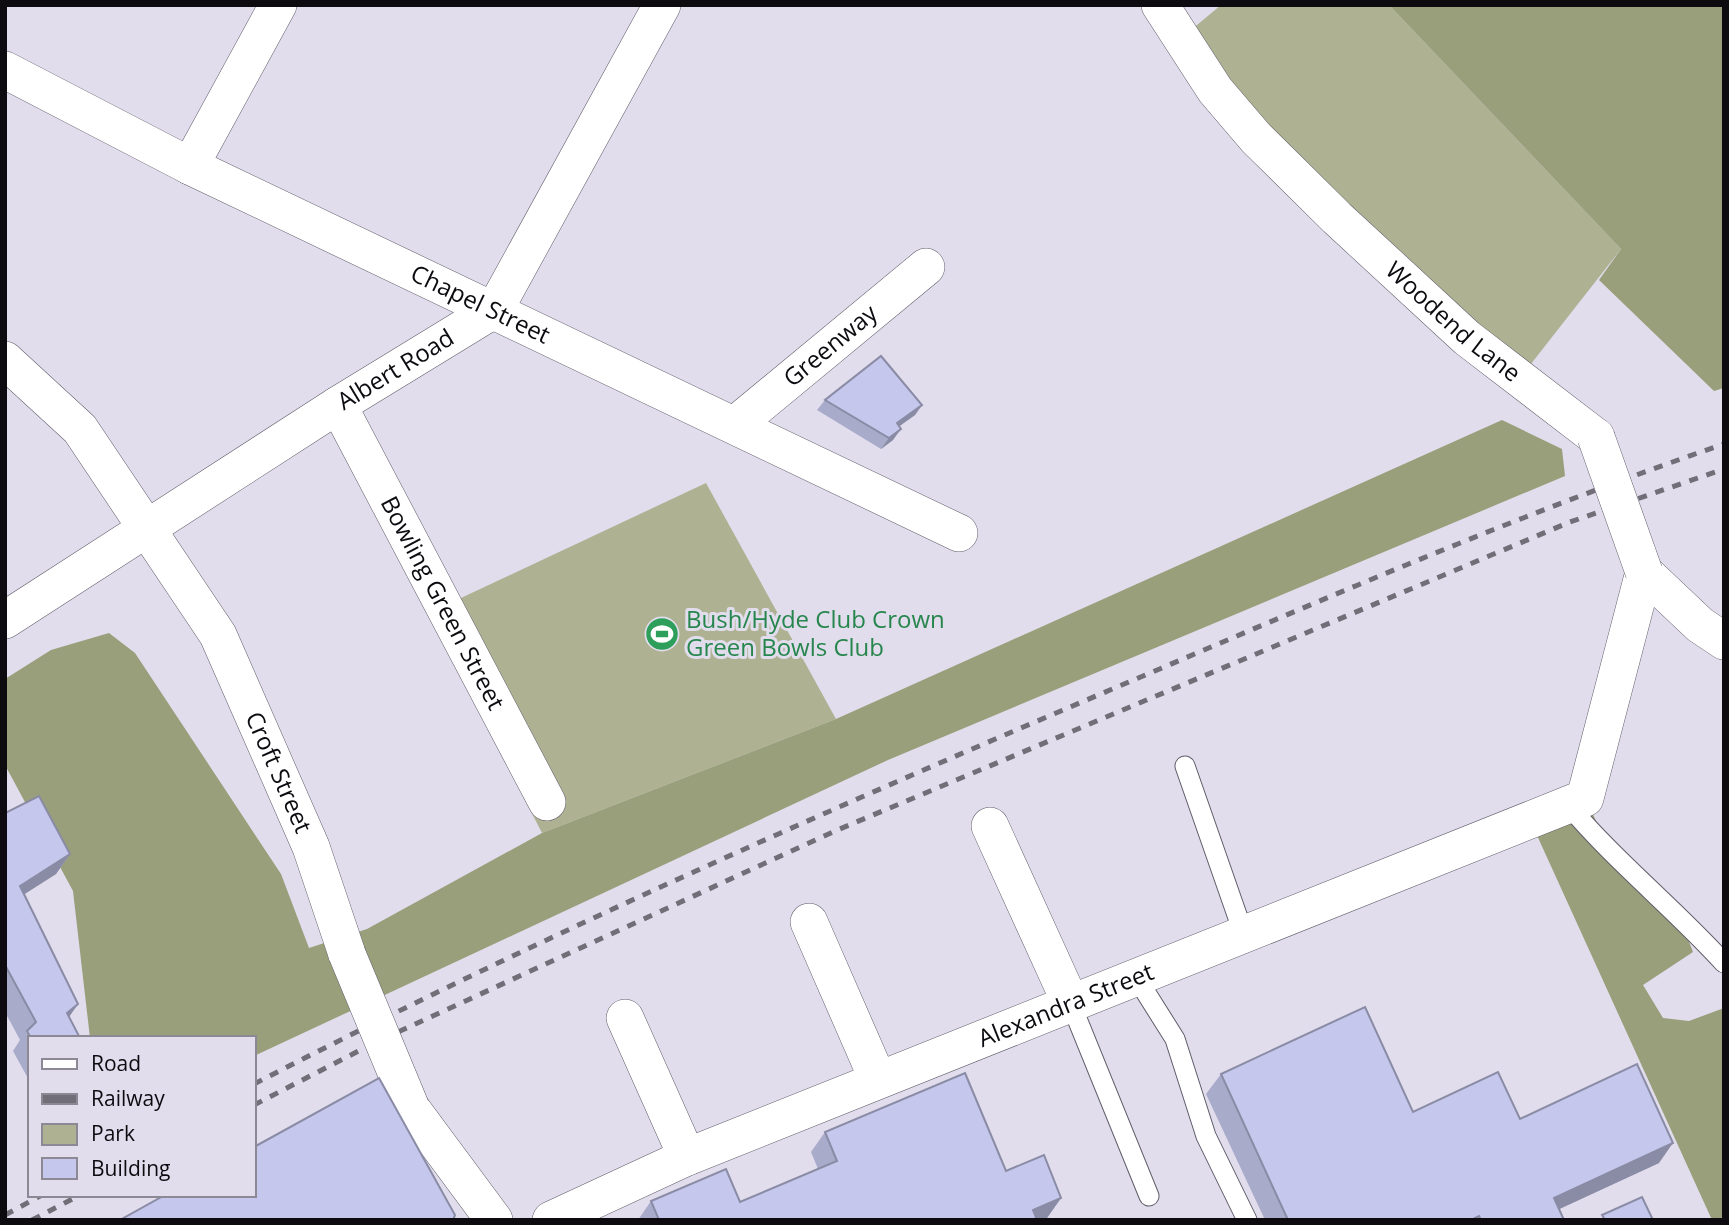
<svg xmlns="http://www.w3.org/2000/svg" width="1729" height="1225" font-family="'Open Sans',sans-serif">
<rect width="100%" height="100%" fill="#e1ddec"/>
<g fill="#aeb293">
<path d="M1221,5H1389L1621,249L1527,369L1337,197L1251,110L1191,30Z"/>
<path d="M706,483L836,719L542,833L429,613Z"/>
</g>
<g fill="#999f7a">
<path d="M1389,5H1724V388L1714,391L1599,280L1621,249Z"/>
<path d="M1502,420L1562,449L1565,476L888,760L254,1056V1038H90L73,891L5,765V679L51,650L109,633L135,653L281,874L309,948L367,929L542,833L836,719Z"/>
<path d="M1585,798L1599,827L1684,929L1693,952L1643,985L1663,1018L1689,1021L1724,1008L1723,1220H1712L1530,820Z"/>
</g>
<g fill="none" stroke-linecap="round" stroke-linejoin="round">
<g stroke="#605d6a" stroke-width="21">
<g id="service">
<path d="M1185,766L1244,935"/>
<path d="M1568,805C1616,862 1674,908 1724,963"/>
<path d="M1136,977L1175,1039L1206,1136L1247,1220"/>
<path d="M1071,1004L1149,1196"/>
</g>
</g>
<g stroke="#605d6a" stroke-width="38">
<g id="minor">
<path id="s1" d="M1160,5L1215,90L1256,138L1337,218L1467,338L1596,437"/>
<path id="s2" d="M5,70L190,166L959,533"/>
<path d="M190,166L278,5"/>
<path id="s3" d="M5,360L80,429L218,635L311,847L347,954"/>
<path id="s4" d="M338,405L547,802"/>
<path id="s5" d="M735,425L926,267"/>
<path id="s6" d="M5,620L338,405L495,309L662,5"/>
<path d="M990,826L1071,1004"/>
<path d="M809,922L878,1080"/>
<path d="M625,1018L687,1157"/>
<path d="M411,1108L494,1220"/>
<path id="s7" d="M551,1220L687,1157L1585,798L1644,572L1700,625L1724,641"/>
</g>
</g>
<use href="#service" stroke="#fff" stroke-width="19"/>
<use href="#minor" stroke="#fff" stroke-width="37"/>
<g stroke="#716e78" stroke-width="5" stroke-dasharray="9 9" stroke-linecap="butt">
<path d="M254,1084C531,941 816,815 1103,693C1308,606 1513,516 1724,444"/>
<path d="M254,1105L374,1043L835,831L1570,522L1724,469"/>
<path d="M5,1215L42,1195"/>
<path d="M32,1220L80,1195"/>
</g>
<g stroke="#605d6a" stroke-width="38" stroke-linecap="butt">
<g id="minor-bridge">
<path d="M1596,437L1644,572"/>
<path d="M347,954L411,1108"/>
</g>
</g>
<use href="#minor-bridge" stroke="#fff" stroke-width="37"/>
</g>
<g fill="#a9abcb">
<path d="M825,400L922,405L915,415L899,426L893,440L881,449L817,410Z"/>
<path d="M5,813L70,854L56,874L24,894L78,1004L69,1017L80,1038H30V1082L13,1051L20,1040L5,1012Z"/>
<path d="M1221,1074L1413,1112L1520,1119L1659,1163L1559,1209L1564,1220H1265L1206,1094Z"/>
<path d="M825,1132L1006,1171L1061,1198L1047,1218L1044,1220H638L651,1201L740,1202L818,1169L811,1152Z"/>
</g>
<g fill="#8a8ba5">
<path d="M922,405L915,415L890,433L897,423Z"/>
<path d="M901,429L893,440L881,449L889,438Z"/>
<path d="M70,854L56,874L6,906L20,886Z"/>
<path d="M78,1004L64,1024L67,1013Z"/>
<path d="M1673,1143L1659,1163L1540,1218L1554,1198Z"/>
<path d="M1061,1198L1047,1218L1044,1220H1026L1033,1210Z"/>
</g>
<g fill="#c5c7ec" stroke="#8a8ba5" stroke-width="2">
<path d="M881,356L922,405L897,423L901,429L889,438L825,400Z"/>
<path d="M39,796L70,854L20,886L78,1004L67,1013L80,1038H31L27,1031L36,1022L5,965V813Z"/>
<path d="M1365,1007L1413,1112L1498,1072L1520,1119L1637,1064L1673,1143L1554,1198L1564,1220H1481L1479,1216L1471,1220H1288L1221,1074Z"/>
<path d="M965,1073L1006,1171L1044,1155L1061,1198L1033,1210L1037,1220H659L651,1201L726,1169L740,1202L837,1161L825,1132Z"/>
<path d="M379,1078L455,1215L453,1220H120L165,1195H254V1147Z"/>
<path d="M1642,1197L1653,1220H1605L1602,1215Z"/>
</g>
<defs>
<g id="stadium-disc" transform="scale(1.75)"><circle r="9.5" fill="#2e9e5b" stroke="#e1ddec"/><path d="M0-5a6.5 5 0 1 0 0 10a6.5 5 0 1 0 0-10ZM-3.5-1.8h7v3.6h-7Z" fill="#fff"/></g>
</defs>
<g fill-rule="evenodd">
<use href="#stadium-disc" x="662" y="634"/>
</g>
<g text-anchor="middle" stroke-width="6" stroke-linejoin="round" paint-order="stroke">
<g font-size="24" fill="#0d0b10" stroke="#e1ddec">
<text dy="8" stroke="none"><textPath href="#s2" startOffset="530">Chapel Street</textPath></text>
<text dy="8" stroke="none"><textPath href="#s1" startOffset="434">Woodend Lane</textPath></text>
<text dy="8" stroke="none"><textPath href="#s5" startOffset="124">Greenway</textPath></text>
<text dy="8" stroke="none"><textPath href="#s6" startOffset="464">Albert Road</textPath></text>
<text dy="8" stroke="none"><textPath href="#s4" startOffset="224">Bowling Green Street</textPath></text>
<text dy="8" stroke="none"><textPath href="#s3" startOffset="500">Croft Street</textPath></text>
<text dy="8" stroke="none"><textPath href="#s7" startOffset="558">Alexandra Street</textPath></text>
</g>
<g font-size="24" fill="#27864d" stroke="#e1ddec" text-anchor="start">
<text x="686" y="628">Bush/Hyde Club Crown<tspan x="686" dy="28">Green Bowls Club</tspan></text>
</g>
</g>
<rect width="1729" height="1225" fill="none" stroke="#0d0b10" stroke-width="14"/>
<rect x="28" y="1036" width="228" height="161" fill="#e1ddec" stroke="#8c8994" stroke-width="2"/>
<rect x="42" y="1059" width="35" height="10" fill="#ffffff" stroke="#8c8994" stroke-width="2"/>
<text x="91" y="1071" font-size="21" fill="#0d0b10">Road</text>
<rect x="42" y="1094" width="35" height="10" fill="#716e78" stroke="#8c8994" stroke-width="2"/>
<text x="91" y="1106" font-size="21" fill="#0d0b10">Railway</text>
<rect x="42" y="1124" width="35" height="21" fill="#aeb293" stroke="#8c8994" stroke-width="2"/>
<text x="91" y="1141" font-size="21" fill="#0d0b10">Park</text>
<rect x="42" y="1158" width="35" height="21" fill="#c5c7ec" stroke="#8c8994" stroke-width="2"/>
<text x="91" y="1176" font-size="21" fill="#0d0b10">Building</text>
</svg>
